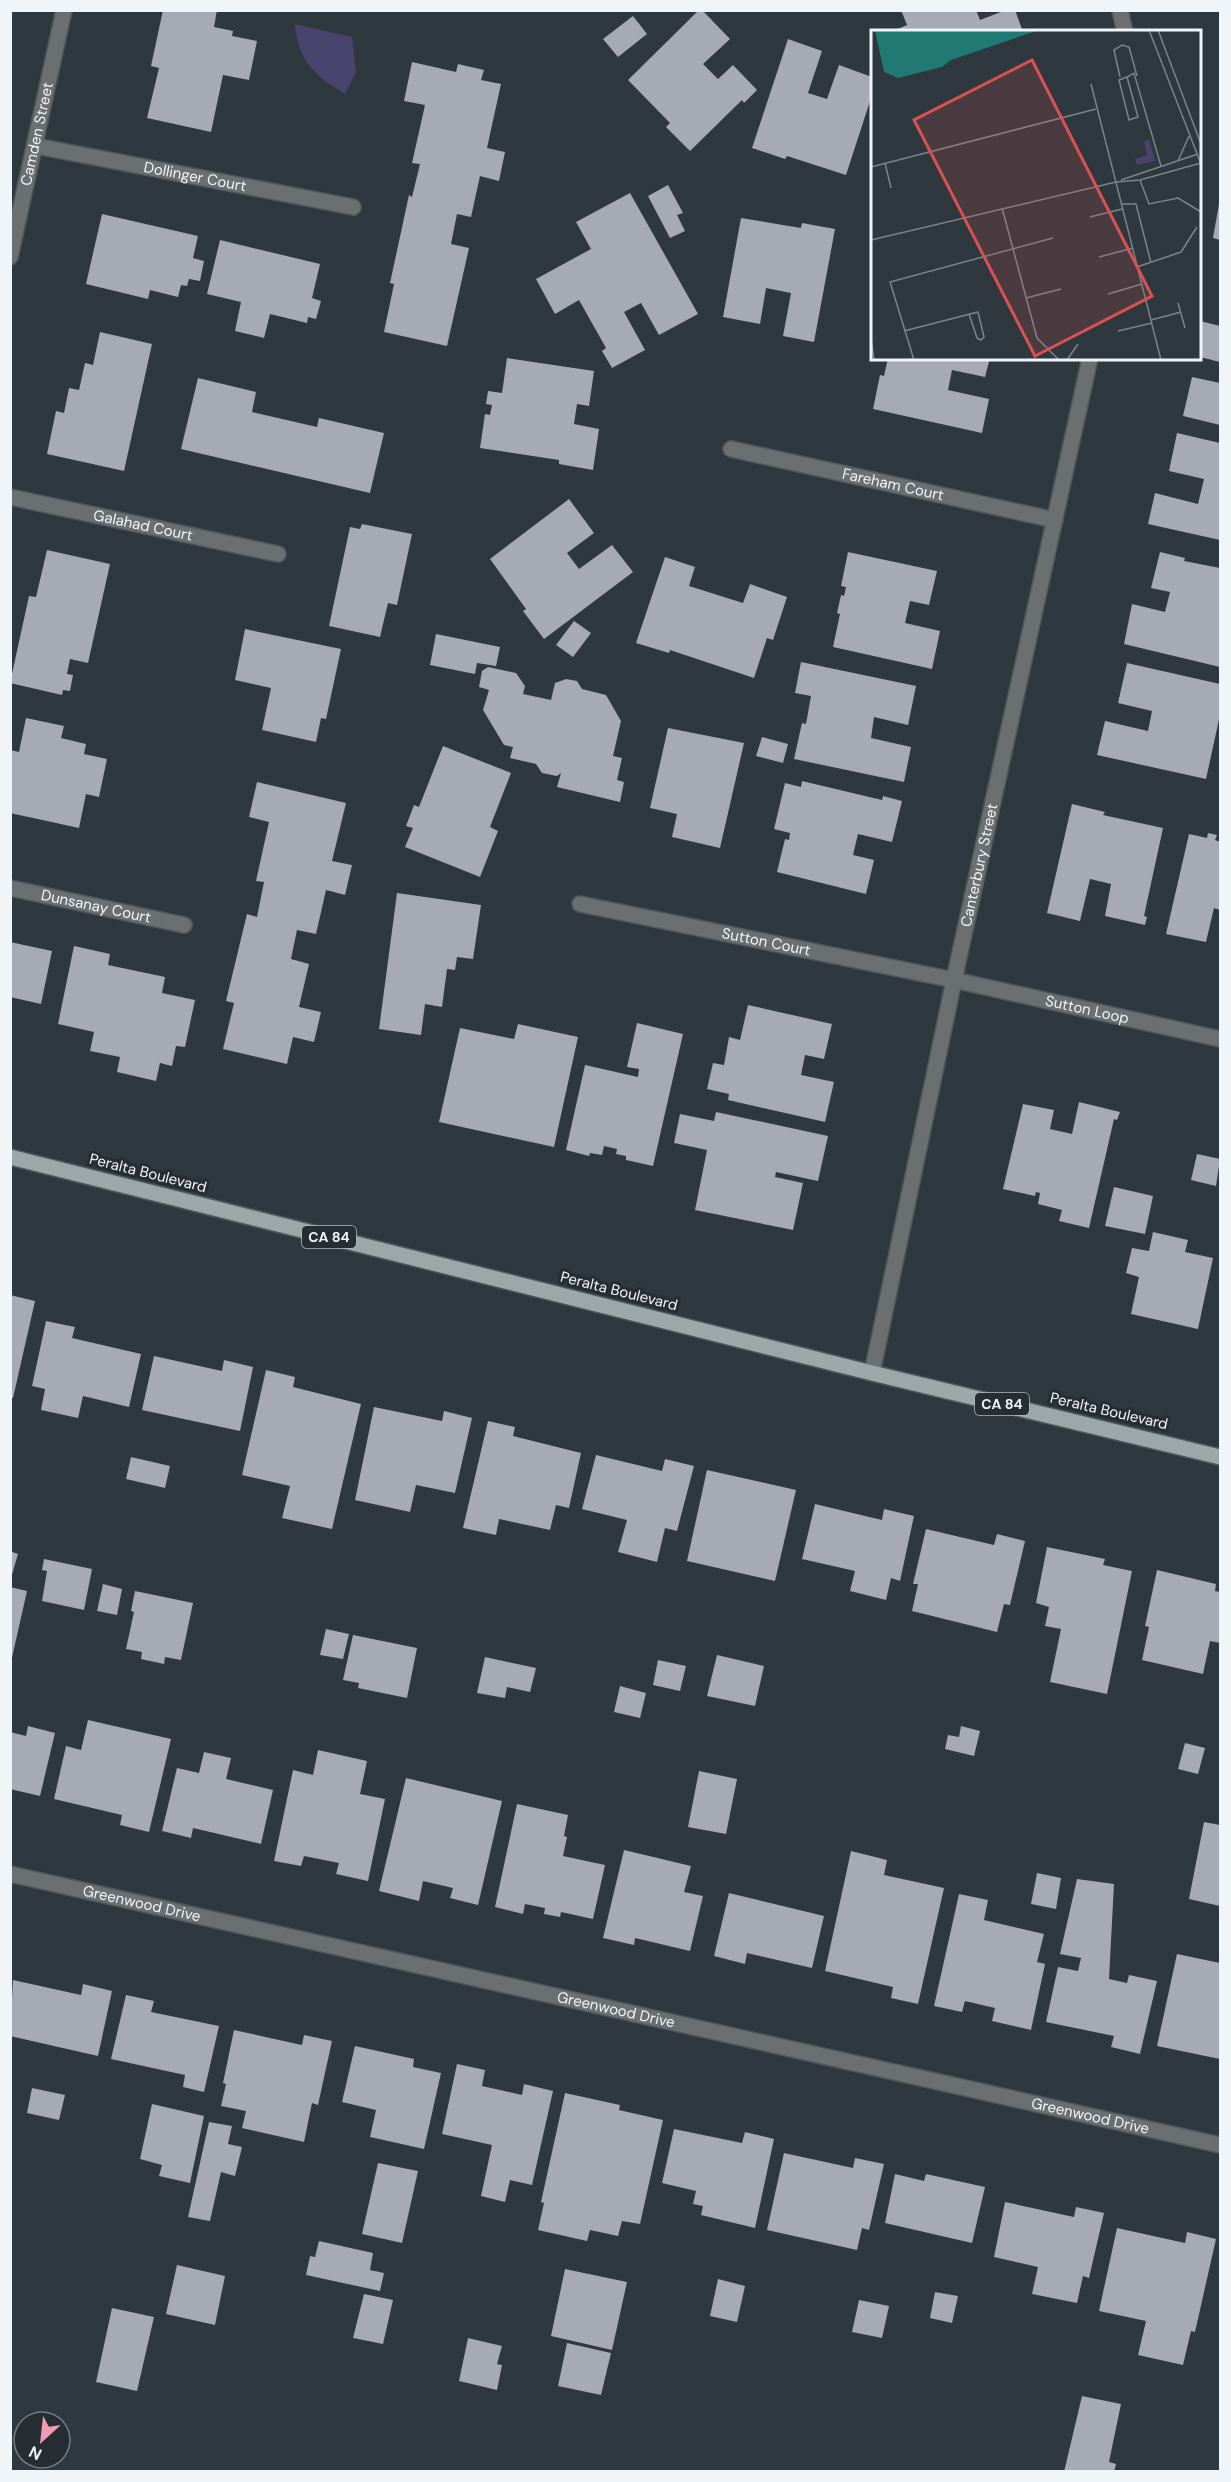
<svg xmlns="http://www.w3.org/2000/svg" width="1231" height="2482" font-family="'DM Sans',sans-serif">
<rect width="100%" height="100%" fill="#2f383e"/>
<path fill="#48446d" d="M295,24L352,37L356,72L345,94C314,75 298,61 295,24Z"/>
<g fill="#a5aab3">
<path d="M163,10H217L214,27L233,31L232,36L257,41L249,80L223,75L211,132L147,118L159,68L151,66Z"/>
<path d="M699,10H702L730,39L703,64L718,79L733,65L757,90L744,103L742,100L690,151L666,127L670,123L628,80Z"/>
<path d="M901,10H976L980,20L1006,10H1015L1023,32H891L907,25Z"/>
<path d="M633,16L647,34L618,57L603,39Z"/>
<path d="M788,39L822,51L808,93L827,99L839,65L872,77V95L846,175L787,156L785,159L752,148Z"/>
<path d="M412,62L456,72L458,64L484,70L481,80L501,84L487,148L505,152L499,181L480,176L471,217L457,214L451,244L469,248L447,346L384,332L394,284L390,283L409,195L412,197L420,164L412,163L425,105L404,101Z"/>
<path d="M668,185L683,213L677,215L685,231L670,238L648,196Z"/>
<path d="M630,193L698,314L659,335L641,303L624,312L645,350L612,368L602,351L606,348L579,300L555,314L536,279L591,249L576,222Z"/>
<path d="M1219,204H1220V240L1213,238Z"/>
<path d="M102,214L198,236L193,258L204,261L200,281L189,279L187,286L181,285L178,297L150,290L148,299L86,284Z"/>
<path d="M741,218L801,228L802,223L835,229L814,342L783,336L791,293L766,288L760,324L723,317Z"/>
<path d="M220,240L320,264L312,298L321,301L316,319L308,317L307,323L270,314L264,338L235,331L241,302L207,294Z"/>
<path d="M1200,321L1220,326V362L1200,357Z"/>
<path d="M100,332L152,344L124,471L47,454L56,411L64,413L69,388L79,390L85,363L93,365Z"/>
<path d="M507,358L594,371L589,406L577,404L574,424L599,429L593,470L559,464V460L480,448L485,414L490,415L492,405L486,404L488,391L502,393Z"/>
<path d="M888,358H990L985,377L952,370L948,390L989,399L982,433L873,409L880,375L884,376Z"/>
<path d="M1192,377L1220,383V425L1183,416Z"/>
<path d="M198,378L256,392L252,412L317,427L319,418L384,433L370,493L181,449Z"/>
<path d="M1177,433L1220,443V540L1148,524L1155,493L1198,504L1204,479L1169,471Z"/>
<path d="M569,499L594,533L567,553L579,569L612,545L633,572L544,639L523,611L526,609L490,559Z"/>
<path d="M362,524L412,534L397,605L388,603L380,637L329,626L350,527L360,529Z"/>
<path d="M47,550L110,564L88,663L70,659L67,674L73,675L70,691L63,690L62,695L10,683L29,596L36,597Z"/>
<path d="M848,552L937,571L929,605L910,601L905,623L940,631L932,669L833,647L840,614L837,613L841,595L844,596L846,587L841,586Z"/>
<path d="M1160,552L1185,558L1184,561L1220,568V667L1124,644L1132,604L1165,612L1170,592L1151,588Z"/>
<path d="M665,557L695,567L689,586L743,603L750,584L787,597L773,640L767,638L754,678L670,650L669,653L636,643Z"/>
<path d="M574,621L591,633L573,657L556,645Z"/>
<path d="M245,629L341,649L326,719L321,718L316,742L262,730L271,688L235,680Z"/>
<path d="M436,634L500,647L496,666L477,663L475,674L430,665Z"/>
<path d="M801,662L916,686L908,725L874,717L871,738L911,747L904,782L794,759L802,723L806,724L811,696L795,693Z"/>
<path d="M1127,663L1220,684V715L1206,779L1097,755L1105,721L1148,731L1152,711L1118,703Z"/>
<path d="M488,667L516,673L525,686L523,694L551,700L555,683L566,679L577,681L582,689L606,695L621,721L613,756L622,758L617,780L624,782L620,802L557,787L561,773L557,776L542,773L536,764L510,758L513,747L504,745L483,710L489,690L479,687L482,671Z"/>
<path d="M26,718L64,726L61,738L86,744L84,754L107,759L99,797L86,794L79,828L10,813V750L19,752Z"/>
<path d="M668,728L744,743L720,848L672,837L677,814L650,808Z"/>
<path d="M762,737L788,744L783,763L756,756Z"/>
<path d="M443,746L511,773L490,827L498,831L480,877L405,847L413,828L406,826L414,805L419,807Z"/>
<path d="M802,781L882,800L883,796L902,801L892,842L858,834L853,855L874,860L866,894L777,872L785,839L789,840L790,833L774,829L785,783L801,787Z"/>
<path d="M257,782L346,803L332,861L352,865L345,895L326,890L316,934L297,930L291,959L309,964L299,1007L321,1012L314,1042L293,1037L287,1064L223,1049L234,1003L226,1001L247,914L257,917L264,882L256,881L269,822L249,817Z"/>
<path d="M1072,804L1105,812L1103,815L1163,828L1144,916L1147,917L1145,925L1105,916L1111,884L1090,879L1080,921L1047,913Z"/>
<path d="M1208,833L1217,835L1215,840L1220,842V910L1214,908L1206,942L1166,934L1189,834L1207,838Z"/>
<path d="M397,893L481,905L473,959L457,957L455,970L447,969L442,1007L425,1004L421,1035L379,1029Z"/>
<path d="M10,942L52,951L41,1004L10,997Z"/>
<path d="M74,946L110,954L108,965L165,977L162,993L195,1000L185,1047L176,1046L172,1066L160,1063L156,1081L117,1072L120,1057L90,1051L94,1032L58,1024Z"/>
<path d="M748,1005L832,1024L824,1059L805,1055L801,1075L834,1082L825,1122L728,1100L729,1094L707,1089L713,1063L724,1065L729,1037L740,1040Z"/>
<path d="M637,1023L683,1034L653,1166L626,1160V1156L616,1154L617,1149L604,1146L602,1155L590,1153L589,1156L566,1150L585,1065L638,1077L639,1069L627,1067Z"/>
<path d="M518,1024L578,1037L554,1147L439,1122L460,1028L514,1039Z"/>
<path d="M1079,1102L1120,1112L1117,1120L1114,1119L1089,1228L1059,1221L1062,1210L1038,1204L1040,1193L1036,1192L1035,1196L1003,1189L1023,1104L1054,1110L1050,1129L1072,1134Z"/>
<path d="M716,1112L828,1136L818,1181L776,1172L775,1177L803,1183L793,1230L695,1210L707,1150L674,1143L680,1114L714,1121Z"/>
<path d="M1197,1154L1220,1159L1216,1186L1191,1180Z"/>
<path d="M1114,1187L1153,1196L1145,1234L1105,1226Z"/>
<path d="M1153,1232L1188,1240L1185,1252L1213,1258L1198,1329L1131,1314L1139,1277L1126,1273L1132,1248L1149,1251Z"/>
<path d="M10,1295L35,1301L13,1398L10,1397Z"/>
<path d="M46,1321L75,1327L72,1338L141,1354L129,1407L83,1396L78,1418L41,1410L45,1389L32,1386Z"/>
<path d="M154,1356L222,1371L224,1360L253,1367L240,1431L142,1410Z"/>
<path d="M266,1370L295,1377L293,1387L361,1404L332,1529L282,1518L290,1486L242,1475Z"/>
<path d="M374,1407L442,1421L444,1411L472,1418L455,1493L416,1485L410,1512L355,1500Z"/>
<path d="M488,1421L515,1427L513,1436L581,1453L569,1508L556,1505L550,1530L499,1519L496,1535L463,1528Z"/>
<path d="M596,1455L662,1471L665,1459L694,1466L677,1531L665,1528L657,1562L618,1552L627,1520L582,1509Z"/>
<path d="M131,1457L170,1466L165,1488L126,1479Z"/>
<path d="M707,1470L796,1490L775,1581L687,1561Z"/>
<path d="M815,1504L882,1520L884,1509L914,1516L900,1581L891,1578L886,1600L850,1591L855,1571L802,1559Z"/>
<path d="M926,1529L994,1545L997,1534L1025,1541L1010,1605L1004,1604L997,1632L912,1611L918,1584H913Z"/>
<path d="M1047,1547L1105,1559L1103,1565L1132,1571L1107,1694L1050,1682L1061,1629L1045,1626L1049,1607L1036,1603Z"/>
<path d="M10,1551L18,1554L11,1578H10Z"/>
<path d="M44,1559L92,1569L84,1610L42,1601L47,1571L42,1570Z"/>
<path d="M1157,1570L1216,1584L1215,1591L1220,1592V1643L1210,1641L1203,1674L1142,1660L1149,1627L1145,1626Z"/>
<path d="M103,1584L122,1589L117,1615L97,1611Z"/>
<path d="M10,1587L27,1591L11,1662L10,1661Z"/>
<path d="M135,1591L193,1603L181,1660L165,1657L164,1664L141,1659L142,1652L126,1649L134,1612L131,1611Z"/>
<path d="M326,1629L349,1634L343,1659L320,1655Z"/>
<path d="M353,1635L417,1648L407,1698L358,1688L359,1683L343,1680Z"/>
<path d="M717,1655L764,1666L755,1706L707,1696Z"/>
<path d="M485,1657L536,1668L530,1692L507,1687L505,1698L477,1693Z"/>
<path d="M658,1660L686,1666L680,1691L653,1685Z"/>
<path d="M620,1686L646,1693L640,1718L614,1712Z"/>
<path d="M88,1720L171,1739L149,1832L120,1825L122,1815L54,1799L66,1746L81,1750Z"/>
<path d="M28,1726L55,1733L40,1796L10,1789V1732L26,1736Z"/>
<path d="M961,1726L980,1731L974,1756L945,1749L948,1735L959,1737Z"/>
<path d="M1185,1743L1205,1748L1198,1774L1178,1769Z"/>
<path d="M318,1750L367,1761L360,1794L385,1799L368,1881L336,1874L339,1863L304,1856L301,1866L274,1861L293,1770L313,1775Z"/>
<path d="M204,1752L231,1758L226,1779L273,1790L261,1844L193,1828L191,1838L162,1831L177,1768L199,1773Z"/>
<path d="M699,1771L737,1779L726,1834L688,1827Z"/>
<path d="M406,1778L502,1801L478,1905L450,1898L453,1888L423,1881L419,1901L379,1891Z"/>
<path d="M517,1804L568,1815L564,1836L567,1837L563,1856L605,1865L593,1919L561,1912L560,1917L544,1914L545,1908L525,1904L523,1914L495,1907Z"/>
<path d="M1204,1822L1220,1825V1906L1189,1899Z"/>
<path d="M624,1850L691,1866L684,1892L703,1896L690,1951L635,1938L634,1945L603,1938Z"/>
<path d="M851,1851L887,1860L884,1875L944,1888L918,2004L891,1998L893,1987L825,1971Z"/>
<path d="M1037,1873L1061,1878L1056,1909L1031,1904Z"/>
<path d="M1077,1879L1114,1884L1109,1979L1127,1983L1129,1975L1157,1981L1140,2054L1111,2047L1114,2036L1046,2022L1058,1967L1078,1971L1081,1958L1060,1954Z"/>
<path d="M729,1893L824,1916L812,1968L747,1953L745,1964L714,1956Z"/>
<path d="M959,1894L988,1900L984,1920L1044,1934L1037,1962L1045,1964L1031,2030L992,2021L995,2008L965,2001L962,2012L934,2006Z"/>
<path d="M1177,1954L1220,1963V2059L1157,2046Z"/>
<path d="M13,1980L81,1995L83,1984L112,1991L98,2056L10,2036Z"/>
<path d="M126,1995L154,2001L151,2012L219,2026L204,2092L183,2087L185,2075L111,2059Z"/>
<path d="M234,2030L302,2045L304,2035L332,2041L318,2105L312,2103L304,2142L242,2128L246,2111L221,2106L226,2084L223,2083Z"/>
<path d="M355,2046L414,2059L413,2067L441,2073L424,2149L370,2137L376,2110L342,2102Z"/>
<path d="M457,2064L485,2070L482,2086L522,2095L524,2084L553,2091L532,2185L510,2180L505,2202L481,2196L492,2145L442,2134Z"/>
<path d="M32,2088L65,2095L59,2120L27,2113Z"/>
<path d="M565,2093L620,2105L619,2110L663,2120L640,2224L622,2221L618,2236L590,2230L587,2241L538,2230L544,2203L541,2202Z"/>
<path d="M152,2104L204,2116L190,2183L159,2176L162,2165L140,2159Z"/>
<path d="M209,2122L232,2126L228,2144L242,2147L235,2176L221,2172L210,2221L188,2217Z"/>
<path d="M674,2129L742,2143L745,2132L774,2139L755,2228L701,2215L703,2206L693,2204L696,2191L662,2183Z"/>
<path d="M784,2153L853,2168L855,2158L884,2164L869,2230L862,2228L857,2250L767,2230Z"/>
<path d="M378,2163L418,2171L402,2243L362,2234Z"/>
<path d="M895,2174L924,2181L926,2174L985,2187L972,2243L885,2223Z"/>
<path d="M1005,2202L1074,2217L1076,2207L1104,2213L1089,2278L1083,2276L1077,2303L1032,2294L1038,2267L994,2257Z"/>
<path d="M1117,2228L1185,2243L1187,2232L1216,2239L1195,2332L1191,2331L1183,2365L1138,2355L1146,2321L1099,2311Z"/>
<path d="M319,2241L373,2253L370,2270L384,2273L380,2291L306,2275L310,2256L315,2257Z"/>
<path d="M177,2265L225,2276L215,2325L166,2314Z"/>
<path d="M565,2269L627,2282L612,2350L551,2336Z"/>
<path d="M718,2279L745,2286L737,2322L710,2316Z"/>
<path d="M935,2292L958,2296L952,2323L930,2318Z"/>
<path d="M364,2294L393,2300L383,2344L353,2338Z"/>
<path d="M859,2300L889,2306L882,2338L852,2332Z"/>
<path d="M112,2308L154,2317L137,2391L96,2382Z"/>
<path d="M468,2338L502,2346L497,2364L502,2365L497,2390L459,2381Z"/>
<path d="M567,2343L611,2353L601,2395L558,2386Z"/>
<path d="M1082,2396L1121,2404L1109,2462L1116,2464L1114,2472H1064Z"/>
</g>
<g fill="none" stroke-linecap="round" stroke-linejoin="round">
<g stroke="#4e565c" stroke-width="18">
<g id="street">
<path d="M1120,10L1125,32"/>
<path id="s1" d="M36,146L353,207"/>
<path id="s2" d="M10,257L64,10"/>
<path id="s3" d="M731,449L1055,520"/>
<path id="s4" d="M10,497L278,554"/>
<path id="s5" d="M10,888L184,925"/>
<path id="s6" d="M580,904L954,980L1220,1039"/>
<path id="s7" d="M872,1373L954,980L1090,358"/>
<path id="s8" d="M10,1874L1220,2145"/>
</g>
</g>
<g stroke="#4e565c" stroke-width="18">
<path id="primary" d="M10,1157L872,1373L1220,1457"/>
</g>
<use href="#street" stroke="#6a6f71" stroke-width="15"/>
<use href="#primary" stroke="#9ca7a9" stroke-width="15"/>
</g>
<g text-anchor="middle" stroke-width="6" stroke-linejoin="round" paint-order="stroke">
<g fill="#262e33" stroke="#b3b9be" stroke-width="1.5">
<rect x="302" y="1226" width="54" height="22" rx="4.5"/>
<rect x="975" y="1393" width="54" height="22" rx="4.5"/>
</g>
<g font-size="14" font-weight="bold" fill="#f0f5f9">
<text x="329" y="1242">CA 84</text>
<text x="1002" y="1409">CA 84</text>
</g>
<g font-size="15" fill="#f0f5f9" stroke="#262e33">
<text dy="5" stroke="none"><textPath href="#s2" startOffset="126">Camden Street</textPath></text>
<text dy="5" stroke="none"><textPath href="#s1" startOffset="162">Dollinger Court</textPath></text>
<text dy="5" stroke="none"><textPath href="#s3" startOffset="166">Fareham Court</textPath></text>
<text dy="5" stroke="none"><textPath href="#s4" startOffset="136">Galahad Court</textPath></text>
<text dy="5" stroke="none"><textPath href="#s7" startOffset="519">Canterbury Street</textPath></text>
<text dy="5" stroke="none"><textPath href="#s5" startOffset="88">Dunsanay Court</textPath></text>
<text dy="5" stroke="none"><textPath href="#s6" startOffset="190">Sutton Court</textPath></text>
<text dy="5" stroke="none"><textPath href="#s6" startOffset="518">Sutton Loop</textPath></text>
<text transform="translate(148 1173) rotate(14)" y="5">Peralta Boulevard</text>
<text transform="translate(619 1291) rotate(14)" y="5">Peralta Boulevard</text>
<text transform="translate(1109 1411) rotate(13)" y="5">Peralta Boulevard</text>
<text dy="5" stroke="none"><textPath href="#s8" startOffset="135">Greenwood Drive</textPath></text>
<text dy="5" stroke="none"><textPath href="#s8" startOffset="621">Greenwood Drive</textPath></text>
<text dy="5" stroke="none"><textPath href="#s8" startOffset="1107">Greenwood Drive</textPath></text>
</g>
</g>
<g transform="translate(871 30)">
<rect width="330" height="330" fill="#2f383e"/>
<path d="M278,109L284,131L266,135L264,129L276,125L273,112Z" fill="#48446d"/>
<path d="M168,0L80,30L71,37L27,48L13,42L4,0Z" fill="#217973"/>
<path fill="none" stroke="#7c8489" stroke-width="1.5" d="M278,0L330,134M287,0L330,114M249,47L243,20L251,15L258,17L266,46M256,47L248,50L258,90L267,87L256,47L263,43L290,136M220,54L290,330M307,131L318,106M14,133L20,158M0,137L225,79M250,150L327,124M269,150L278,174L307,168L330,182M250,174H265L280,233M131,178L166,308L188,330M219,187L251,179M0,210L245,152L269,150L330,133M228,227L262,218M266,237L310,222L326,197M237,264L271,254M155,268L190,259M307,273L314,298M280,290L310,282M33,301L107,282L113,307L110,310L106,308L98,284M247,301L281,293M0,308L3,330M43,330L19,252L182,208M196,330L207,314"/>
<path fill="#db5152" fill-opacity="0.15" stroke="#db5152" stroke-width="3" d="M161,30L281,266L164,326L43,90Z"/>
<rect width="330" height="330" fill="none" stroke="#f0f5f9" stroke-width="3"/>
</g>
<rect width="1231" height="2482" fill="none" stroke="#f0f5f9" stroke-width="24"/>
<g transform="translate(42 2440) rotate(207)"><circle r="28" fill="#262e33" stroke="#777e82" stroke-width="1.5"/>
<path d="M0-4.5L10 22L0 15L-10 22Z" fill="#f19ab1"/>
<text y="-9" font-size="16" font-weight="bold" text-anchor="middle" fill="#f0f5f9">N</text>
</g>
</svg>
